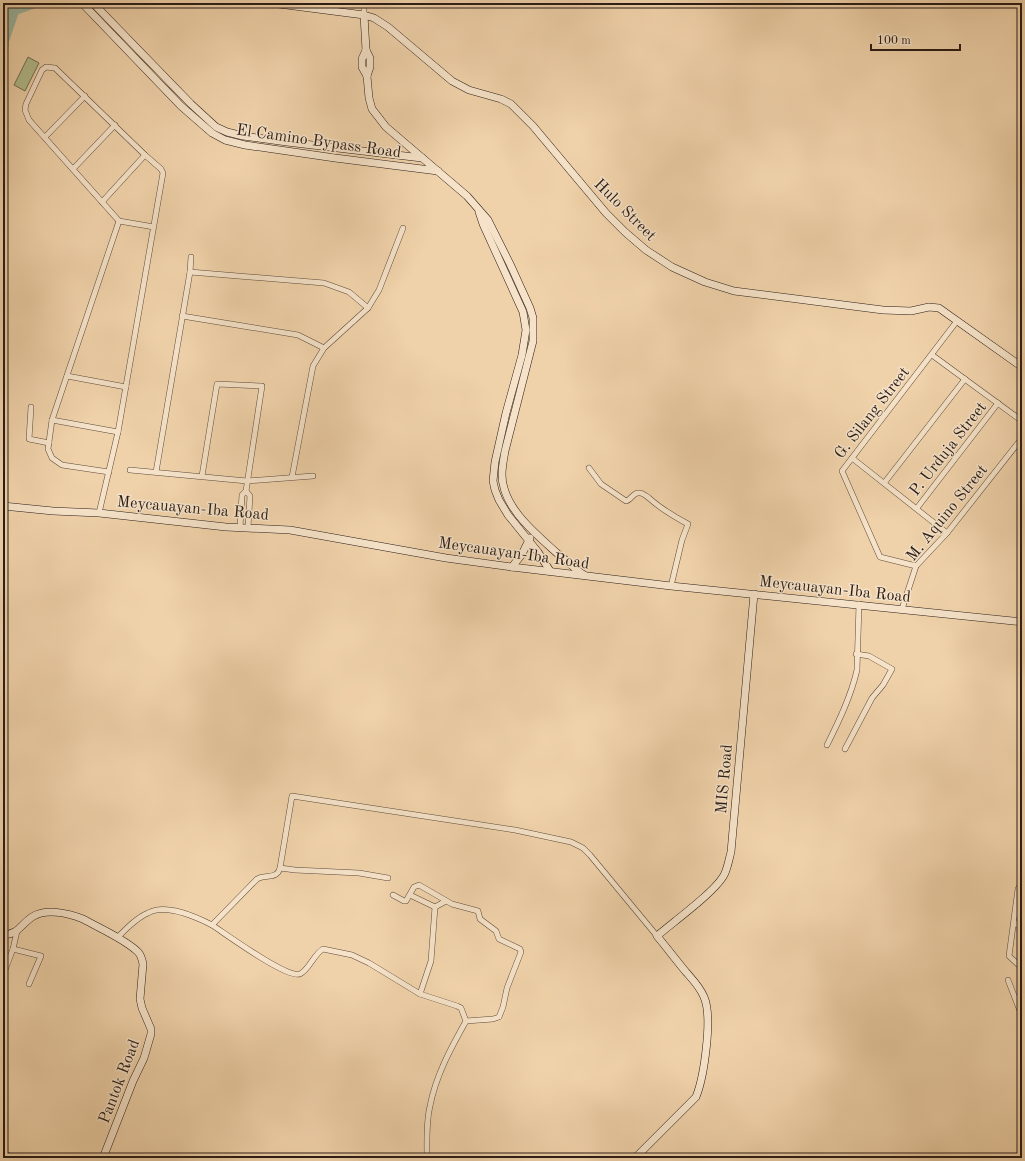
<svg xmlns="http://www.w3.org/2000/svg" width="1025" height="1161" font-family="'Old Standard TT',serif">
<rect width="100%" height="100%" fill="#f0d2aa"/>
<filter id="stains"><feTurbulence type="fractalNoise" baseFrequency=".005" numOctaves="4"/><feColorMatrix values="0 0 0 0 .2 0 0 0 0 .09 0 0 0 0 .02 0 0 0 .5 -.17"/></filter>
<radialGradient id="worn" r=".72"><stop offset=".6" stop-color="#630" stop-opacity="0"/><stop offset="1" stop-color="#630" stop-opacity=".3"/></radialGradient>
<path fill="#b3bd8d" stroke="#6e6c52" d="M28,57L39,63L25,91L14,85Z"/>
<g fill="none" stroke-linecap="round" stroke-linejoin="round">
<path stroke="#6e7a6b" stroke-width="2" d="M3,1149L10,1154L7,1158"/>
<path stroke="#9cb8a3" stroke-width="11" d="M3,46V42L14,10L33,3"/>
<g stroke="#5c4a3b" stroke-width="6">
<g id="street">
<path d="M364,3V15"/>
<path d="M45,137L85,96"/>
<path d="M73,169L115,125"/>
<path d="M102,202L145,155"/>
<path d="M190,272L191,257"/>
<path d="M182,316L298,335L324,348"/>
<path d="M932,355L1022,421"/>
<path d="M67,376L126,387"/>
<path d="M31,407L29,439L49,443"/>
<path d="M52,420L118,432"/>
<path d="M852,458L947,533"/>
<path d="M589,468L601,484L626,501C631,500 633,493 638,493C642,492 646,496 649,498C661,509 673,516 688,524L682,540L671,586"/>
<path d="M130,470L247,481L313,476"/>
<path d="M109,472L62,465L52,458L48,449L52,420L119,221"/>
<path d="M156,472L190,272L324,283L349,292L368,308"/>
<path d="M202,476L217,384L262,386L246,491L250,496L248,527"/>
<path d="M292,477L313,366L324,348L368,308L379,290L403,228"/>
<path d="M885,482L965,379"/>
<path d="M917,508L998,403"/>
<path d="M99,513L118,432L163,173L161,169L145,155L55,68L46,67L42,70L26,104L25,110L29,120L119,221L154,227"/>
<path d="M240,527L242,495L246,491"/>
<path d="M916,566L880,557L842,471L957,321"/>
<path d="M902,609L916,566L947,533L1022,438"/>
<path d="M827,745C839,721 851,696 857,670L859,604"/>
<path d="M845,749L872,698L883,685L892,669L869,656L856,654"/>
<path d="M280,868L295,870L359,873L388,878"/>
<path d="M1022,883L1018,889L1009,956L1022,968"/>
<path d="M393,895L404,901H406L414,887L419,885L452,904L478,911L480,919L496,931L499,939L520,949L521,952L507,988L503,1007L499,1017L493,1019L466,1021"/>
<path d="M410,895L435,907L446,901"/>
<path d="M1015,923L1022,929"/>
<path d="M212,925C226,934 287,979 300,974C309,970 314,954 323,949L352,955L369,963L420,994L457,1006L461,1008L466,1021C451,1048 436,1075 430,1106C426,1122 427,1141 427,1158"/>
<path d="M117,938C126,929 136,918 148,913C166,903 196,917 212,925L257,879C265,874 277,880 280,868L292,796L515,830L571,842L583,848L590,855L657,936"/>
<path d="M13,949L41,956L29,984"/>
<path d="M3,975L13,949L17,931"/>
<path d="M1008,980L1022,1016"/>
<path d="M420,994L431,961L435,907"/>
</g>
</g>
<g stroke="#2a1c16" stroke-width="8">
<g id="secondary">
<path d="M82,3L181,106L212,133L225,140L245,145L335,158L438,171"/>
<path d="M93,3L191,104L216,127L227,132L243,136L287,142L422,158"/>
<path d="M271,3L364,15L374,18L388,27L452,81L469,90L501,99L511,104L533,126L606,213L625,232L646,250L672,267L705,282L734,291L883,310L911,311L929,307L939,308L1022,367"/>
<path d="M364,15L366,50L370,58V67L367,76"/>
<path d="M366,50L362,59V67L367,76L369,98L372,109L386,127L467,196L488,220L510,264L530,308L533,318V341L505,451C503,463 500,476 504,488C511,514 538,536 558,554C567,561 575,569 584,575"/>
<path d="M479,212L483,224L523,312L526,330L522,355L506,413L495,462L493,481L495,490L499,500L508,515L538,552L550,571"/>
<path d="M3,506L53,511L99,513L226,527L290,530L446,558L512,567L671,586L1022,622"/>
<path d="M512,567L522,554L530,538"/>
<path d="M3,935C19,934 20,925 32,917C46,908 68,913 83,919C99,928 125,939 138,952C141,955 142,959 143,964L140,999L142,1008L151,1029V1034L144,1058L133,1081L103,1158"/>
<path d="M635,1158L696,1097C704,1077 713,1017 704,997C700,987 693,980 686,972C676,960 667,948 657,936C673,922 718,890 725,873C728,866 729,859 731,852L754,594"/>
</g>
</g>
<use href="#street" stroke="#f5e2c8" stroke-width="5"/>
<use href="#secondary" stroke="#f5e2c8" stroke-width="7"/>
</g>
<g text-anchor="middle" stroke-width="3" stroke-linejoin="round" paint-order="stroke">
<g font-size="16" fill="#2a1c16" stroke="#f5e2c8">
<text transform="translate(319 140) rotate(8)" y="6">El Camino Bypass Road</text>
<text transform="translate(626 209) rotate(45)" y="6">Hulo Street</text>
<text transform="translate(871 412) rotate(-52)" y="6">G. Silang Street</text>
<text transform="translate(947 448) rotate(-52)" y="6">P. Urduja Street</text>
<text transform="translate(193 507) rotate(5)" y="6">Meycauayan-Iba Road</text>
<text transform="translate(946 512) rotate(-51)" y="6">M. Aquino Street</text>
<text transform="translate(514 552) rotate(8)" y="6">Meycauayan-Iba Road</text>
<text transform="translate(835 588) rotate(6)" y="6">Meycauayan-Iba Road</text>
<text transform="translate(723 779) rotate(-85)" y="6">MIS Road</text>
<text transform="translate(118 1081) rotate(-69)" y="6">Pantok Road</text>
</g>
</g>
<rect width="1025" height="1161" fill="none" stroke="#f0d2aa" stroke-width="16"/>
<rect x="4" y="4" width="1017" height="1153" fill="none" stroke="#2a1c16" stroke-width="2"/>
<rect x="8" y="8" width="1009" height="1145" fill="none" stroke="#2a1c16"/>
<path d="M871 44v6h89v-6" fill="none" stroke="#2a1c16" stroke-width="2"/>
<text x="877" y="44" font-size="12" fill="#2a1c16" stroke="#f5e2c8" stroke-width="3" paint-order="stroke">100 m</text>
<rect width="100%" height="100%" filter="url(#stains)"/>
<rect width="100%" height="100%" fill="url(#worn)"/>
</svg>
